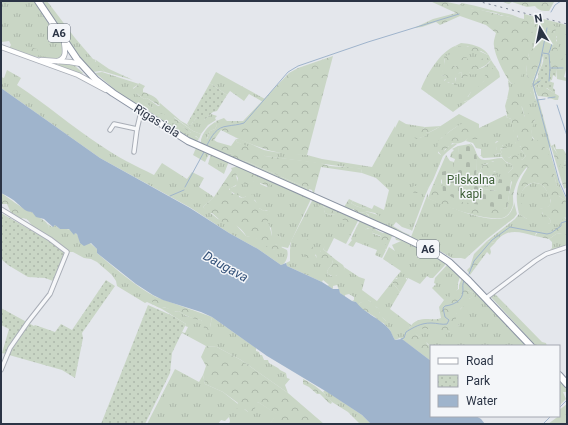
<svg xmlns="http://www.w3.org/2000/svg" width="568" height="425" font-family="Roboto,sans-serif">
<defs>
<pattern id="grass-tufts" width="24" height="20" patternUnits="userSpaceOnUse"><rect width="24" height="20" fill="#c9d6c5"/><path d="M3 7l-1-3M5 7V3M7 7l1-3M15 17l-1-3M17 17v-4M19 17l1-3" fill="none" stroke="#adb8ab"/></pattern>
<pattern id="forest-crowns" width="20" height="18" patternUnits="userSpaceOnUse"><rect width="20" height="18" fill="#c9d6c5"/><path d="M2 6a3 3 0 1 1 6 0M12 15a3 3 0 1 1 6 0" fill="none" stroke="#adb8ab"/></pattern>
<pattern id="cemetery-stones" width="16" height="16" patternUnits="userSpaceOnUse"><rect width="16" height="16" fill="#c9d6c5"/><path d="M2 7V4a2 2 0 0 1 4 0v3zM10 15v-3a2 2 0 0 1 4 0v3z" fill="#adb8ab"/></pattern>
<pattern id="park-dots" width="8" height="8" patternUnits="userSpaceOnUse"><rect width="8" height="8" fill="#c9d6c5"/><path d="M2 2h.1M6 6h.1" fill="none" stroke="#adb8ab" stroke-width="1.8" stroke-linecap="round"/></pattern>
</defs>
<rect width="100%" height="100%" fill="#e4e7ec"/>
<g fill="url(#grass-tufts)">
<path d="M1,1H34L63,46L64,55L58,60C40,59 25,54 9,48L11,45L9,41L2,42L1,45Z"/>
<path d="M41,1H47L75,38L93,59L96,60L95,61L105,72L100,71L93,72C72,52 57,25 41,1Z"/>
<path d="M462,3C478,6 493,11 509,14C514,15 518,18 524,19V14L567,25V70H566L564,77L567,78L566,81L557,79L556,69L562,70L557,53V36L554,32L555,31L551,28V30L549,31L547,28L551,44L552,45L550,55L543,54L541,66L534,81V87L539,101L551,146L549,148L559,183L567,201L559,196V187L557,186L550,160L531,135L532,126L535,120L525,117L522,107L508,98L507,99L509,89L508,80L512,84L524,65H527L526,73L528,78L527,79L530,92L537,101L532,84L539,63V61L530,60L528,54L531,43V29L532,22H526L506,16C501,16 500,14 496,13C489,12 481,10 474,9C469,9 464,6 459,5Z"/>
<path d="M460,45C471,46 479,51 488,55V58L474,66L457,65L456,67L448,64V62L453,53L444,59L445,64L441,76L446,75V79L444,80L447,84V82L454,84L456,83C455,78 457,73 462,72L461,79C465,77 466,75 469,73C475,68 484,71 491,60L495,66L482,84L475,91L471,92L464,102L469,100L453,112L421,89C427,74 440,52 455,46L456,47Z"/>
<path d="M51,62L74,65L83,73L82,74L78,73Z"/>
<path d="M7,70L21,78L17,85C46,104 71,126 100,145C117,157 136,166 154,175L162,163L187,179L192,172L204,178L199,187L214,197L203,207L218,219L235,224L246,236L256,238L273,249L276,250L281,248V247L287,250C289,255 286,264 281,265L258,249L229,233L191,208L100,158L1,88V77L4,78Z"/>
<path d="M102,72L139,84L133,88L137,94L144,99L147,98L158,106H160V103L181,121L190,126L196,118L204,120L211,114L217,116L215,118L216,120L208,125L201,134L193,131L174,117L176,122L199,139L196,142L159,120L162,118H166L163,115L157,113V110C150,107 145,102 139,102L135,105C120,95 109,84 95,73Z"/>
<path d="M216,72L265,99L263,102L249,94L244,101L230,91L227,95L210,83Z"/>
<path d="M459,114L479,124V128L506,115V117L511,119L514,132L518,135L517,137L519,139L515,143L518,147L522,146L521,150L526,156L522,160L520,157L516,155L511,156L509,158L502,153L500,149L504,148L502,145L501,143L497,141L495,143L497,148L495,155L500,153L502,157L483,158L480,155H481V149L476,148L473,143L466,141L468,137L478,138L476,129C465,121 460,124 449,132C446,134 445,137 441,138L438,153L441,155C447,149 448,143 457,144L447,152L443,156L433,180L429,187L417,192L423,193L425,196L412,231L411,230L402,227L396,222L393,226L403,232L410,235L409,236L343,207C350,208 358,213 366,213L371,218L375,220L378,219L379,216L375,213L365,211V209L356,206L351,203L353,201L372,209L374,205L384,210L389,190L376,178L362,173L361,169L265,156L237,142L236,139H240L264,150L274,152L307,155L322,159L372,167L395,126V128L399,120L406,124L425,127L423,129H420L419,138L425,136L426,132L428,133L436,129Z"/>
<path d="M215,122L217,125L215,129L210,131L205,143C213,150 223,151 233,154L235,159L248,162L307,188L305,190L201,145C200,135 207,127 215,122Z"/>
<path d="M470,143C477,147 475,160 485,160C491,160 496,158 502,158L507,163L511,164L513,168L508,173L512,184L511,181L496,191L484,189V184L489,181L493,183V172L498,171L496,164L493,161L483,165L480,171L477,173V175H476C477,161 477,155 470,143Z"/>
<path d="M555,144L556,149H563L567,155V160L564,161L565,164L562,169L559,168V157L553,145Z"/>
<path d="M458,146L460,161L456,163L454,169L435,185H433L446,155L450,161L454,162L455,159L450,157L451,153L454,150L452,149Z"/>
<path d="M196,148L209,154L205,162L193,155Z"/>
<path d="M211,154L229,161L224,174L208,164Z"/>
<path d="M241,172L248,184L254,181H260V184L267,187L269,184L265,180H262L264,178L311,199L288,248L283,247L274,244L281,238L280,236H272L271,228L266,223L267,215L270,212L267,210L264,211L259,208L255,200L246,196L243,198L230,191V188L236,186L238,178L236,175L237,173Z"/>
<path d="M532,183C536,183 539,183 542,185C546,188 554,201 549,206C547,208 543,208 540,209L543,212L542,214L547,215L551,221L550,223L548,224L559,222L564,217L567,220V247L550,250L552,248V242L549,239L556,234L562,233V230L556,227L553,230L536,233L535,236C518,231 506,228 495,243L487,241L515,219L519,214L527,219L531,214C516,206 516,190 532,183Z"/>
<path d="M428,193V198L430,199C445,205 494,227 507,216C511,213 514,207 514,202L517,214L514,218L487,239L465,259L461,258H452L440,251L411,237Z"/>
<path d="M313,199L340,210L333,212L334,209L326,206L325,208L323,206L325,213L330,215L335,214L348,219L346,218L348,215L343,213L359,219L346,244L334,238L327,252L323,249L325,246L319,253L315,255L317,258L322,259L324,258H329L330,255L336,260H333L332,264L327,271L328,274L331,276H336L340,270L345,269L344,267L359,277L365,279L362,290L377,301L392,282L400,292L390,309L411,325L403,340L400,338L395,340L392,335L390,330L384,324L386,321L379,314L380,310L374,305H372L371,302L368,300L360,303L358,306L356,302L352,301L354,300V297L349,294L345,295V297L340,293L337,285L333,286V289L327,286L329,285L323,280L322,282L287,266L286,263L290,261V250L291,241Z"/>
<path d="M48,224L52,227L55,225L60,229C71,228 79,232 80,243H90L97,249V253C116,269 135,286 156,297L153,301L160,308L147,302L145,303L117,286L116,281L112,275L97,262L91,259L84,258L73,252H68L55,242L54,239L49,237L42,232L49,229Z"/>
<path d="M357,226L363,230L370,228L373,229L372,233L382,237L387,245L385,250H386L382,258L375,255L377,250L356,242L353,247L348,245L352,240L351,239Z"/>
<path d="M395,237H396C413,243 431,252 446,263L445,265L433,278H430L427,276L420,284L408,278L407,280V278H395L401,271L383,259L389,247L395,251L392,245L401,241L396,240Z"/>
<path d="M447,265L460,277L458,283V289L450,297H448L444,300L432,288L436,284L434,283L435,278Z"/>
<path d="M462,278L526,345V346H431V347L422,338L418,336L414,333L418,328H424L433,330H446V333L452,330L454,331L459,325L456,324V314L466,303L467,298L469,299L474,296L472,292L467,290L463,282L459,285Z"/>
<path d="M496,292L495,294L542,342L546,343L547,346H536L491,297Z"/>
<path d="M162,307L171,309L176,312L179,311L186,316L201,320L204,324L210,327L212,317L256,348V351L259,352L260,355H262L264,360H268L269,363L278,368L280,370L286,373L287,378L290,379L285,385L288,393L241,360L217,347L206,346L182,333V332L185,333L188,327L185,326L186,324L162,309Z"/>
<path d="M175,369L199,382L203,375L205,384L223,392L248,412L258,402L277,414L270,424H229L230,421L229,417L225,421L221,420L218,424H147Z"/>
<path d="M559,379L567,387V392H563L566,399L559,406Z"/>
<path d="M325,390L362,415L371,424L364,423L360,424L348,412L332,402L323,392Z"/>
<path d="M567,404V424H548L560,415L559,410Z"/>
</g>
<g fill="url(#forest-crowns)">
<path d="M430,1H442L466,6L473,9H477L497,14L502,16H506L535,23V26L531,29L534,36L531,39L533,50L528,54L530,60H531L535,57L539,59V63L532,84L536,102H534L531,99L532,95L530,92H527C522,88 523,82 523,77L528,78L526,73L527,65L524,66C522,73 521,83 512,84C505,77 495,56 494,46C493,42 495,37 496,33L486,25L460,16L440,25L436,22L422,27L414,28L433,19L456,13Z"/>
<path d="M500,1H554V2L549,11C543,11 539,11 535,6L527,7L512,2L509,4Z"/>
<path d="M551,26H555L556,30L554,32L558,35L556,37L558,39L556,40L559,46L557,48L558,53L562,57L564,68L562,70L551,69L549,53L552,45L549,44L546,38L547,28L549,31H550Z"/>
<path d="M461,43C473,44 487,47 491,60L486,65L475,71V74L471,75L470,72L468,76L461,79V81L459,78H461L462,72L459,73L458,77L455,78L457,86H454V84L452,83L451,86L449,82H447L449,88H447L443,83L446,79V75L441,76L440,78L437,77L442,72L443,65L445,64L444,56L449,55L454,51L457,52L458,56L453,61L448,62V63H453L454,66L456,67L457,61L464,57H466L470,62V64L474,66L480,59L488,58V55L481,51L472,52L468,46L463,48L460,46L456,47L455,46Z"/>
<path d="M25,46L37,49L38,52L41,51L48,57L41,56L40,55L37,56L33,55L28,51H26L23,48Z"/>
<path d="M333,56L307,155C274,156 248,144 221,130L214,140L217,142L231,146L236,139L237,142L262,152L265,156L321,163C332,169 349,165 361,169L362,173L321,167L314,193L341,205L313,194L312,190L309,189V192L305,190L307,188L248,162L229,157V155L232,154L218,151L209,146L207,147L203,146L205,143L201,140L202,138L207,139L210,131L215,129L217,125L215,124L216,121L224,118L227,121H243L289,73L298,68Z"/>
<path d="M96,60L109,69L133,80L105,72L99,66L96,65Z"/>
<path d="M495,66L499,72L500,77L469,100L462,102L465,97H468L472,90H475L484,81L485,75Z"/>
<path d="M139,83L145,86L143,89V92C150,94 160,98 160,106L147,98L144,99L132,90L138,85Z"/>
<path d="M536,85H538L539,88H546L559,96L558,100H555L547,97L538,96L534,87Z"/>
<path d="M510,97L521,105L525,117L532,109L535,110C538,121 528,129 533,139C550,141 553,172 557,186L559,187L560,194L559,196L567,201V220L565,217L558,225L553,223V226L550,227L547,225L550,223L551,221L549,218L547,217V215H542L543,212H540L539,210L540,209L549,206L551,201C549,196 546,188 542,185C528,176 514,195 524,207C527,211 530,212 533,214L530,219H527L519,214C516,200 515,190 522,177C524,173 527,169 528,166C520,174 515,184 513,196C513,200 514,204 512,208C510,213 507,217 502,218C486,221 441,206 428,198L433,185H435L441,172V183L460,196L507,209L509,194L512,182L508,177V173L513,168L511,164C504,162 503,158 500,153L494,155L497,148L494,144L499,141L502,143V146H507L506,149L502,148L500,149L502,153L504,151L507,153V156L509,158L514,153L520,155L522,160L526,156L521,150V146L518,148H516L515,143L516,141L519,140L517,139L518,135H514L511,119L506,117L507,115L505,106L507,99Z"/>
<path d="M143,100V102L153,108L155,107L158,109L157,113L164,114L169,119V121H167L163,118L159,120L148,112L149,110L143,106L141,109L135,105Z"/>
<path d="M173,117L193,131L201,134L199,139L196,136L193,137L191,135V133L175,122Z"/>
<path d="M467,122L469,124L472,123L476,125V129H478V138L476,140L468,138C466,142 456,145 452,143L451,146H448L449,148L445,149L443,156H442L437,150L438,141C444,136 459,123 467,122Z"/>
<path d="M441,126L428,133L426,132V136L416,139L412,135L413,129L417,127L423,129L425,127Z"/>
<path d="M553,145L554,149L561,158L560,159V165L559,168H562L565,164L564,161L567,160V187L564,189L551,146Z"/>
<path d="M490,161L499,163L500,164L498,171L500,172L497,173L495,171L493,172L498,176L495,182L489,181L484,184V177L477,175V173L480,171L483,165L487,164Z"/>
<path d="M239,166C248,172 257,173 264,177L263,180L266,179L272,182L273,184L272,185L269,184L270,187L260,183V181H254L252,185L248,184L246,186C242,181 239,181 241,173H238L236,175L238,184L229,189L233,194L236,193L239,194V197L243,198L246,196L243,194L245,191H250V194L253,195L255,198L254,200L260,206L259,208L264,211L269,210L271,214L267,215L269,219L266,223L269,224L272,236H280L281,238L279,242L275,244L277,245L283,244L280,250L277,251L264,245L263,243L257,241L256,238L251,239L250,237L246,236C243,230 237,225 230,223L227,225L225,221L222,222L212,213H208L203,207L214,197L232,170L231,168Z"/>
<path d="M414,186H417L421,188L429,187L425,196L423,195V193H414L411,190V188Z"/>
<path d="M1,193C8,197 26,212 32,212C38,219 53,221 48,233L44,234L33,228C30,222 26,215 19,220L11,213L7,204H1Z"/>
<path d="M349,199L353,201L351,203L356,206L365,209V211L378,215L380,216L378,221H376L369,218V215L366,213L357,212L353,209L352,210L344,207Z"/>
<path d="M319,205L325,208L326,206L334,209L333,212L335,210L348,216L346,218L351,220L350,223L336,217L335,214L330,215L325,213L324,210L319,209Z"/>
<path d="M360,221L375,228L376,230L383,233L386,232L393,234L386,250L385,249L386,243H384L379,240L381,236L370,232H372L373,229L368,228L365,230L360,231L357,226Z"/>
<path d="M556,227H561L564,231L562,233L556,234L549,239L535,236L538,232H543L544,229C549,231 552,231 556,227Z"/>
<path d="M305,239L309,240V243L311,244L313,248L311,253L313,257L311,261L302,253L299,252L301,245L305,244L304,242Z"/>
<path d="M487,241L495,243L490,248L491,252L490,255L487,252L470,275L467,270L470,267L474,254Z"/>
<path d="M323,243L325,246L323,249L330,255V259L324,258L321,262L317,260L315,249L318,250L319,252L321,251V246Z"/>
<path d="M333,260H336L343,265L345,269L342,271L340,270V273L334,277L328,274L327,271L332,264Z"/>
<path d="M398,277L402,278L405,277L407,280L400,292L392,282L395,278L397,279Z"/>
<path d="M463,281L467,284V290L472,292L475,296L469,299H467V305L461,308L459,313L456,314V323L458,324L459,327L454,332L449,331L448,333H446L445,330H443L440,332L435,330L431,331L429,329H427L424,328L422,329L418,328L417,332L415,333L418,336L425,338L427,344L431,347V361L403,340C410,327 411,319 428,319C433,319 437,320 441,318L439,307L444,300L445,297L447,296L450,297L451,293L459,289V285Z"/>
<path d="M153,297H156L212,317L210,327L212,330L211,332H208L207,328H204L203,324L201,320C193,319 185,316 179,311C175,314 168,307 162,307V309L156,306L151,300Z"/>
<path d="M367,299L372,303V305L375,303L376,307L382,310L379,313L380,314L381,313L383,318L388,323L387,325L379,321L375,317L359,307L358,306L360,303Z"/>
<path d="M206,346L217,347L241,360L288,393L324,424H270L276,414L258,402L253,412L250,414L246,410L244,409L241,413L239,412V409L236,408L238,403L223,392L205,384L203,375L206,366L201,357Z"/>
<path d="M303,379C314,384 325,393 332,402L331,404L329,403L320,394H317L309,387L303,384Z"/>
</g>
<path fill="url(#cemetery-stones)" d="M470,144C479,152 477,164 476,175L484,177V189L496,191L499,179L511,181L507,209L462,202L460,196L454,198L443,192L441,172L454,169L453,163L459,161L458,146Z"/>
<g fill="url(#park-dots)">
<path d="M543,54L550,55L551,69H556V77L553,75L552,80L549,81L554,83L553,88L555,90V94L547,88L540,89L538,85L534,86V81L538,78C538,67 545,67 543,54Z"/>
<path d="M210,83L227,95L217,111L213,112L203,121L196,118L190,126L187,124Z"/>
<path d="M1,213L55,244L65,253L53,281L45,278L28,277L8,265L1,259Z"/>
<path d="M106,280L115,286L82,333L83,338L75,378L62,370L2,353L9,329L1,325V308L34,326L35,325L55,332L61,324L72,330Z"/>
<path d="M148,305L173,316L186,324L172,353L170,373L145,424H101Z"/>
</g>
<path fill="#9fb4cc" d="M1,88L100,158L190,208L229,233L258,249L281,265L286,263L287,266L322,282L333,289H339L340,293L352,301L356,302C363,312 379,318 389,329C392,332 392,336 395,340L402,339L431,361V416H476L481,419L485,424H371L362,415L327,392L267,356L212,317L201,312L163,300L153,295L136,284L97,253V249L91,243L84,246L80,243L77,234L75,233L74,235L69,229H60L55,225L53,227L44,219L36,217L32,212C25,212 23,208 18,204C13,199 7,196 1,193Z"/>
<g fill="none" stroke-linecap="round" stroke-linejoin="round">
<g stroke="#9fb4cc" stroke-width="1">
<path d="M551,12L555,5L561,1"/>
<path d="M547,28L540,63L533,84L559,181L567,199"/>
<path d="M543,53L549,54L550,68L549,81"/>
<path d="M549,53L552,44"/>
<path d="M551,68H563"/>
<path d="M534,85L540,81"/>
<path d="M548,98L555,97"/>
<path d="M537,100L545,99"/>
<path d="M557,105L567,136"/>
<path d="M207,145C212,136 216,127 228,126C233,125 238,125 244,123L288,72L298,66L368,42L459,14"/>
<path d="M185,187L204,152"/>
<path d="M170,196L184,190"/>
<path d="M469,274L474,261L492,240L510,227L547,234L551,233L561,226V223L567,221"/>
<path d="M401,339L404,338L406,332C414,327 421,323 431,323C437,323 442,325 447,324L449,320L445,317L443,308L445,306C453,305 463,301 463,291C463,286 462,285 464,281"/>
<path d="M559,408L567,400"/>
<path d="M543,424L551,416"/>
</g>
<g stroke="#a9aeb7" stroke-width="5.5">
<g id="street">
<path d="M110,130L114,124L137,129"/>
<path d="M134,152L137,129L141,112"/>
<path d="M1,209L50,239L67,252L50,294L28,322L10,348L1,370"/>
<path d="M486,298L535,261L546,254L567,247"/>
</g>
</g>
<g stroke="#a9aeb7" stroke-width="6">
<g id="secondary">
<path d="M1,47L78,75L106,90"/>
<path d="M41,60L70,62L81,64"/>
<path d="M58,61C67,58 65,50 64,42"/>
</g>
</g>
<g stroke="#8b94a3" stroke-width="8">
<g id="highway">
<path d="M38,1L77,59L96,80L113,93L188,141L395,233L434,252L449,262L469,281L531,346"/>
<path d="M559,375L567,384"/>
</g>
</g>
<use href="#street" stroke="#f7f8fa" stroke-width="3.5"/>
<use href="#secondary" stroke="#fff" stroke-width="4.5"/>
<use href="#highway" stroke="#fff" stroke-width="6"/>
<path stroke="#7d8696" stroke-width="1" stroke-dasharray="2 4" stroke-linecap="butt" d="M477,1L567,24"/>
</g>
<g text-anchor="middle" stroke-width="3" stroke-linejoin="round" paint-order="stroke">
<g fill="#f4f6f9" stroke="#676e7b" stroke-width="1">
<rect x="48" y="24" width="22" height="18" rx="3"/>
<rect x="417" y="240" width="22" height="18" rx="3"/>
</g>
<g font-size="11" font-weight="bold" fill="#2b3445">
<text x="59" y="37">A6</text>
<text x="428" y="253">A6</text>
</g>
<g font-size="12" fill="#2b3445" stroke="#f4f6f9">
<text transform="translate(157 121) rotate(32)" y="4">Rīgas iela</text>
</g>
<g font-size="12" fill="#3f6138" stroke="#f4f6f9">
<text x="471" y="184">Pilskalna<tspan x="471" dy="14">kapi</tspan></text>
</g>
<g font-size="13" font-style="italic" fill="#34527a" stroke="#f4f6f9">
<text transform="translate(226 266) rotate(29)" y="5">Daugava</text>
</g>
</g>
<rect width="568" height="425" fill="none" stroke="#2b3445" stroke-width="4"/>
<rect x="430" y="345" width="130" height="72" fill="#f4f6f9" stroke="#a4a8b1"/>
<rect x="438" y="358" width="20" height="6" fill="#ffffff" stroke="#a4a8b1"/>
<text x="466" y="365" font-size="12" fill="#2b3445">Road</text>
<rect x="438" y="375" width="20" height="12" fill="url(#park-dots)" stroke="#a4a8b1"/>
<text x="466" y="385" font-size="12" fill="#2b3445">Park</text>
<rect x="438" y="395" width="20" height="12" fill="#9fb4cc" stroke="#a4a8b1"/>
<text x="466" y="405" font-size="12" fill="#2b3445">Water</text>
<g transform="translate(540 28) rotate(350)" stroke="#f4f6f9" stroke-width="3" paint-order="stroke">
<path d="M0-3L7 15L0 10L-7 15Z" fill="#2b3445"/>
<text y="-6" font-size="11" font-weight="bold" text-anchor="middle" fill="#2b3445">N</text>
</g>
</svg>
